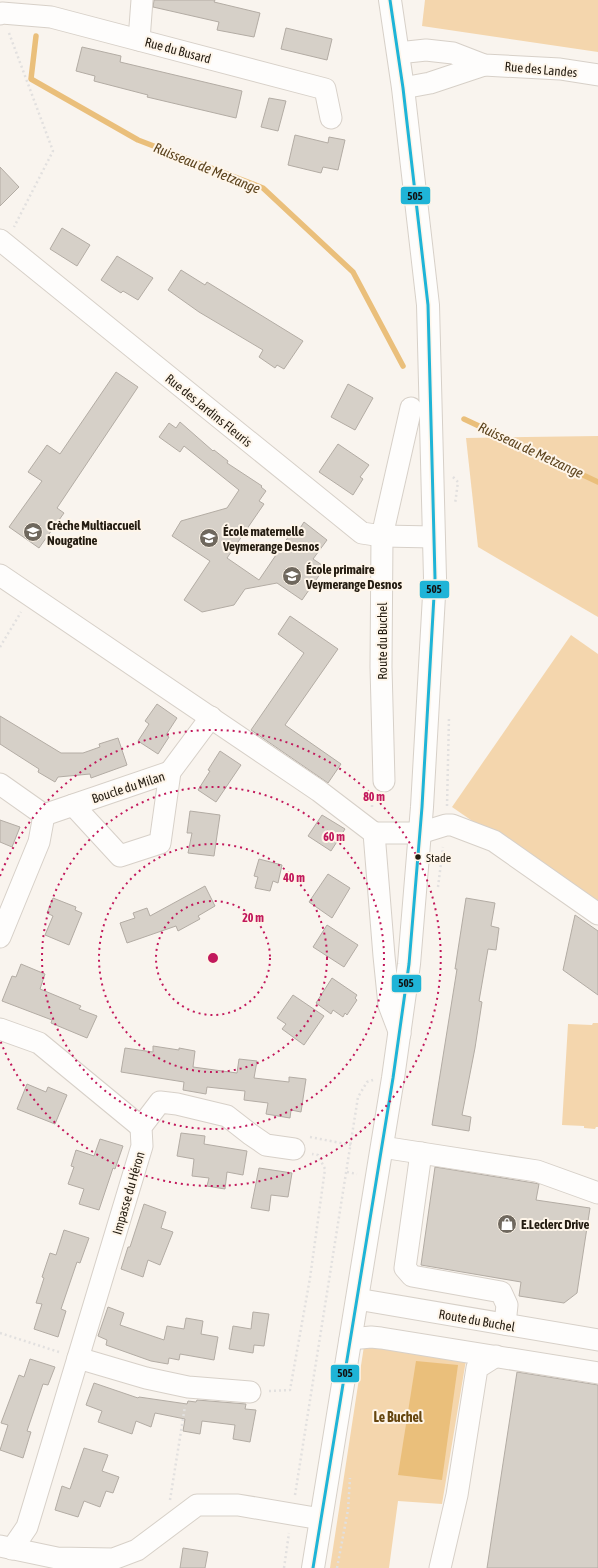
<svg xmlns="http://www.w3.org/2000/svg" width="598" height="1568" font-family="'Asap Condensed',sans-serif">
<rect width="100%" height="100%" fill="#f9f4ee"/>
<g fill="#f4d6ad">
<path d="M425,0H598V52L422,26Z"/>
<path d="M598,436V617L478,547L466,438Z"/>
<path d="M571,635L598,654V908L452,807Z"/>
<path d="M593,1023H598V1127H596L595,1129L584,1128V1126L562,1125L568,1024L592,1025Z"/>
<path d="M364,1346L466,1360L442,1504L398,1501L389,1568H330Z"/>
</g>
<path fill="#eabf7b" d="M416,1361L458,1365L442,1480L398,1475Z"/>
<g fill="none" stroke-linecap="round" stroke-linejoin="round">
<g stroke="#eabf7b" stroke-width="5.5">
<path d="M36,36L31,79L138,140L263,188L353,272L403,366"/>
<path d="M464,419L598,482"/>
</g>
</g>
<g fill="#d6d0c8" stroke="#b3aca4">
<path d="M154,0H215L214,2L260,13L254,37L217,30L219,22L153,7Z"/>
<path d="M286,28L332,39L327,60L281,49Z"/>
<path d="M82,47L121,56L120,62L242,91L236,118L147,97L148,95L94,81L95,76L76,71Z"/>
<path d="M269,98L286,101L278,131L261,127Z"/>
<path d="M295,135L328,143L329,137L345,140L338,170L323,167L321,173L288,165Z"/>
<path d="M0,167L19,187L0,206Z"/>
<path d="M62,228L90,245L77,266L50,249Z"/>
<path d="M117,256L153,278L138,300L123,291L121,293L101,280Z"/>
<path d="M181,270L205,285L207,282L303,341L284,369L277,365L275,368L259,357L263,350L199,312L168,290Z"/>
<path d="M116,372L138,387L57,508L64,513L39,548L9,527L42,481L28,472L47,445L60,454Z"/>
<path d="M348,384L373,398L355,430L331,417Z"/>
<path d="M180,422L213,451L214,450L228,461L227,463L262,486L261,487L266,491L259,501L264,504L227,558L259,580L293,530L297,533L304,522L327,540L313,559L325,567L302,600L277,583L245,589L234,605L202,612L184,600L210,561L172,536L181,521L227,508L239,490L184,446L180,452L159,437L169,423L176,428Z"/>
<path d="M338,444L369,465L360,477L363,479L353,495L319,472Z"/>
<path d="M290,616L338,649L285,725L341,764L328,783L251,730L304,653L278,634Z"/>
<path d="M157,704L177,718L166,735L169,737L158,754L138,741L149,724L145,721Z"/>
<path d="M0,716L61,753H83L100,747L99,744L118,738L127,765L91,778L90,774L58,777L55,782L38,772L39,769L0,744Z"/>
<path d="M220,751L241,765L216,802L198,790L210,771L208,770Z"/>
<path d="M190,811L220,815L214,856L188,853L192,833H187Z"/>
<path d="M322,815L345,829L331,851L308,836Z"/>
<path d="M0,820L20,827L12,847L0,842Z"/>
<path d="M259,859L282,865L278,883L273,881L270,891L255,888L258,877L254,876Z"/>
<path d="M328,874L350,888L332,918L309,902Z"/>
<path d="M205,886L215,906L198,916L200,919L178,931L176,926L127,943L120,923L135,918L133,913L147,908L150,916Z"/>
<path d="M53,898L76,907L75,910L82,913L69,945L45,935L53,916L47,913Z"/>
<path d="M466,898L495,903L491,926L499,928L496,950L488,949L479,1001L482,1002L475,1048L462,1115L471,1117L469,1131L432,1125L457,969H455Z"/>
<path d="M575,915L598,931V995L563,970Z"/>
<path d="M327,925L358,945L344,967L313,947Z"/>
<path d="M21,964L45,974L40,989L81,1006L79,1009L97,1016L87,1038L51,1023L52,1020L2,1001L12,976L16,977Z"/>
<path d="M332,978L357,995L355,998L357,1000L347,1015L345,1013L343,1017L333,1010L331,1014L316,1003Z"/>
<path d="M293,995L324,1016L304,1045L282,1029L286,1024L277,1018Z"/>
<path d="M153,1046L179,1050V1048L195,1051L193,1067L237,1073L239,1059L257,1061L254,1078L289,1082V1077L306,1079L301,1112L291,1110L290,1118L266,1114L268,1103L244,1100L245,1091L207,1087L206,1094L183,1090L184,1082L121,1072L125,1048L153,1052Z"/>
<path d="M27,1084L46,1092L48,1087L67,1095L55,1124L17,1109Z"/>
<path d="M181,1133L205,1136L204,1144L247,1151L243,1175L227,1172L225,1189L207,1186L209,1178L192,1176L194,1159L177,1156Z"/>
<path d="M100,1139L123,1146L115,1169L113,1168L99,1210L79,1204L84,1189L68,1184L74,1167L71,1166L76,1150L94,1156Z"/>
<path d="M435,1167L534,1183L539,1184L536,1200L590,1208L577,1293L564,1303L519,1296L521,1282L421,1265Z"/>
<path d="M259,1168L292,1173L288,1197L271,1195L269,1211L251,1208Z"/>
<path d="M144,1204L166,1212L161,1228L173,1232L160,1265L148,1260L143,1277L121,1269L128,1247H130Z"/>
<path d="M64,1230L89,1238L80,1263L77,1262L61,1309L66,1311L58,1337L34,1329L42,1304L36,1303L44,1278L42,1277L50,1253L56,1255Z"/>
<path d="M108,1307L124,1313L120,1325L164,1340L167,1326L184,1329L186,1318L203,1321L201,1334L218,1337L214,1360L180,1354L179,1360L169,1358L168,1364L151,1361L106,1345L107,1340L98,1336Z"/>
<path d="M253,1312L269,1314L264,1346L254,1345L253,1353L229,1349L233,1326L251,1329Z"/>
<path d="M30,1359L55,1367L48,1385L43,1384L27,1431L31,1432L23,1458L0,1450L8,1425L1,1423L19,1375L24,1377Z"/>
<path d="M517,1372L598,1385V1568H487Z"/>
<path d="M94,1383L138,1398L139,1397L187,1404L188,1401L196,1402L197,1400L246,1404L245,1409L256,1410L250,1442L233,1439L235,1425L202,1421L200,1434L183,1431L185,1419L155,1413L151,1427L136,1421L132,1434L98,1422L102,1411L86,1405Z"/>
<path d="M84,1448L108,1455L102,1471L119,1477L113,1493L106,1491L100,1507L84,1501L78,1517L55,1510L62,1486L70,1489Z"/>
<path d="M183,1548L208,1552L205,1568H180Z"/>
</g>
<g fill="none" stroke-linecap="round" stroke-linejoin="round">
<g stroke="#d7d0c8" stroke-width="23">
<g id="minor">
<path d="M0,14L2,13L51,17L325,89L331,118"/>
<path d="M139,40L142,0"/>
<path d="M398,53L426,50L453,53L484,65L560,69L598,75"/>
<path d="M403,88L430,83L484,65"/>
<path d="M0,240L362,533L382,536L434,537"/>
<path d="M0,575L319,791L374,833"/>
<path d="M384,781L381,667L382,536L411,408"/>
<path d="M0,784L44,815L39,842L0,937"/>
<path d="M73,805L120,856L160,843L170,772L211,717"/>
<path d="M44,815L170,772"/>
<path d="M374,833H420L446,825H452L494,841L598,914"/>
<path d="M374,833L384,956L389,1005L400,1034"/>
<path d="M0,1029L39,1043L141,1127"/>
<path d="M382,1147L537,1171L598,1193"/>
<path d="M421,1153L405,1268L412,1276L501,1292L507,1305L505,1324"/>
<path d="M357,1299L598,1340"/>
<path d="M350,1339L371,1337L381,1338L598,1373"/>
<path d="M78,1358L146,1378L188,1387L250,1392"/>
<path d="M0,1546L57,1558L113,1559L137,1550L197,1505H238L321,1519"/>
<path d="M12,1549L27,1527L142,1146L141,1127L160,1102L177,1104L227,1116L250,1134L266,1145L294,1149"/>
<path d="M440,1568L457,1495L477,1368L496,1356"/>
</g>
</g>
<g stroke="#d7d0c8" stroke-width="24">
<path id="major" d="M313,1568L393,1078L409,964L422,807L435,578L428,305L403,88L390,0"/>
</g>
<g stroke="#e2e0df" stroke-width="2.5" stroke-dasharray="2 3" stroke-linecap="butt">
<path d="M9,33L53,151L14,227"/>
<path d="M453,477L458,482L455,504"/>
<path d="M0,647L21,612"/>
<path d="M447,806L449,717"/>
<path d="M372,807V802L375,797"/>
<path d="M438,887L443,847"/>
<path d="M310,1137L351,1145"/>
<path d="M347,1172L357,1174"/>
<path d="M0,1333L59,1352"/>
<path d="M269,1391L290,1390L310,1278L325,1169L318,1155L312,1154"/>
<path d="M295,1495L358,1097L367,1082L373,1080"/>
<path d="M170,1500L185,1406"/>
<path d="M284,1568L289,1533"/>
<path d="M337,1568L348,1510L350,1478"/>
</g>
<use href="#minor" stroke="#fefdfc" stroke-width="21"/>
<use href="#major" stroke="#fefdfc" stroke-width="22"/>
<g stroke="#fef5e9" stroke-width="6">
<path id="bus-1" d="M313,1568L393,1078L409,964L422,807L435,578L428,305L403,88L390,0"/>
</g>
<use href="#bus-1" stroke="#1fb4d7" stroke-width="3"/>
</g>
<g fill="none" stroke="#c2185b" stroke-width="2" stroke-dasharray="2 4">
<circle cx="213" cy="958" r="57"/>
<circle cx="213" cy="958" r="114"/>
<circle cx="213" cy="958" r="171"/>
<path d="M0 876A228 228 0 1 1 0 1040"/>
</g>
<defs>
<g id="school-disc" transform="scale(1)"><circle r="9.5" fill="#6f685e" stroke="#fef5e9"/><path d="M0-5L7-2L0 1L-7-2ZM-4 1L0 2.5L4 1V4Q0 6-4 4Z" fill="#fff"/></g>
<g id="shop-disc" transform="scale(1)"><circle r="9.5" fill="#6f685e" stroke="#fef5e9"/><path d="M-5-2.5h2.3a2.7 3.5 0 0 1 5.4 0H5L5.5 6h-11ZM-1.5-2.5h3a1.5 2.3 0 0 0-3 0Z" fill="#fff"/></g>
</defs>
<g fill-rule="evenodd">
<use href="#school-disc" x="33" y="532"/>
<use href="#school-disc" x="209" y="538"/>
<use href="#school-disc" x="292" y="576"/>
<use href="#shop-disc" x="507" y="1224"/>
</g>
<circle fill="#241c11" stroke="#fef5e9" stroke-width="1.5" cx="418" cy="857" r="3.5"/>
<g text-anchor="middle" stroke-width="4" stroke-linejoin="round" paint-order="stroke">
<g font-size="12" fill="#241c11" stroke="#fef5e9" text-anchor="start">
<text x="426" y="862">Stade</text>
</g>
<g font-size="13" fill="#241c11" stroke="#fef5e9">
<text transform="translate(178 50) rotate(15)" y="5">Rue du Busard</text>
<text transform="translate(541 69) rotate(5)" y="5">Rue des Landes</text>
<text transform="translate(209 410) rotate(39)" y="5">Rue des Jardins Fleuris</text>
<text transform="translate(382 641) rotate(-90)" y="5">Route du Buchel</text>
<text transform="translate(128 787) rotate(-18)" y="5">Boucle du Milan</text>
<text transform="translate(128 1193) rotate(-74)" y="5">Impasse du Héron</text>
<text transform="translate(477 1320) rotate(10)" y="5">Route du Buchel</text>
</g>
<g font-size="13" font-weight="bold" fill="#241c11" stroke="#fef5e9" text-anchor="start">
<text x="47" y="530">Crèche Multiaccueil<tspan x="47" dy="15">Nougatine</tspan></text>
<text x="223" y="536">École maternelle<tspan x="223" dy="15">Veymerange Desnos</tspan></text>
<text x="306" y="574">École primaire<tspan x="306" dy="15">Veymerange Desnos</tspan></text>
<text x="521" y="1229">E.Leclerc Drive</text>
</g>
<g font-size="14" font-style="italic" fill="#5c431d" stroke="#fef5e9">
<text transform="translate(207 168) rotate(22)" y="5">Ruisseau de Metzange</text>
<text transform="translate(531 450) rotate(25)" y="5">Ruisseau de Metzange</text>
</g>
<g font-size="14" font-weight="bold" fill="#65450e" stroke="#fef5e9">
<text x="398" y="1422">Le Buchel</text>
</g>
</g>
<circle cx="213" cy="958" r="6" fill="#c2185b" stroke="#fef5e9" stroke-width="2"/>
<g font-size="12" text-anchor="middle" font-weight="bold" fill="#c2185b" stroke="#fef5e9" stroke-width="4" stroke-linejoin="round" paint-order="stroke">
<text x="374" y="801">80 m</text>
<text x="334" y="841">60 m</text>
<text x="294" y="882">40 m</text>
<text x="253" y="922">20 m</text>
</g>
<g stroke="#fef5e9" stroke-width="1.5">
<rect x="400" y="186" width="31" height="19" rx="4" fill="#1fb4d7"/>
<rect x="419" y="580" width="31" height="19" rx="4" fill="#1fb4d7"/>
<rect x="391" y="974" width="31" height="19" rx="4" fill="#1fb4d7"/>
<rect x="330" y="1364" width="30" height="19" rx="4" fill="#1fb4d7"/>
</g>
<g font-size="11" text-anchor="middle" font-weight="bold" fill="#111">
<text x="415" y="200">505</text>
<text x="434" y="593">505</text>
<text x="406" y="987">505</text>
<text x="345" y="1377">505</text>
</g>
</svg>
